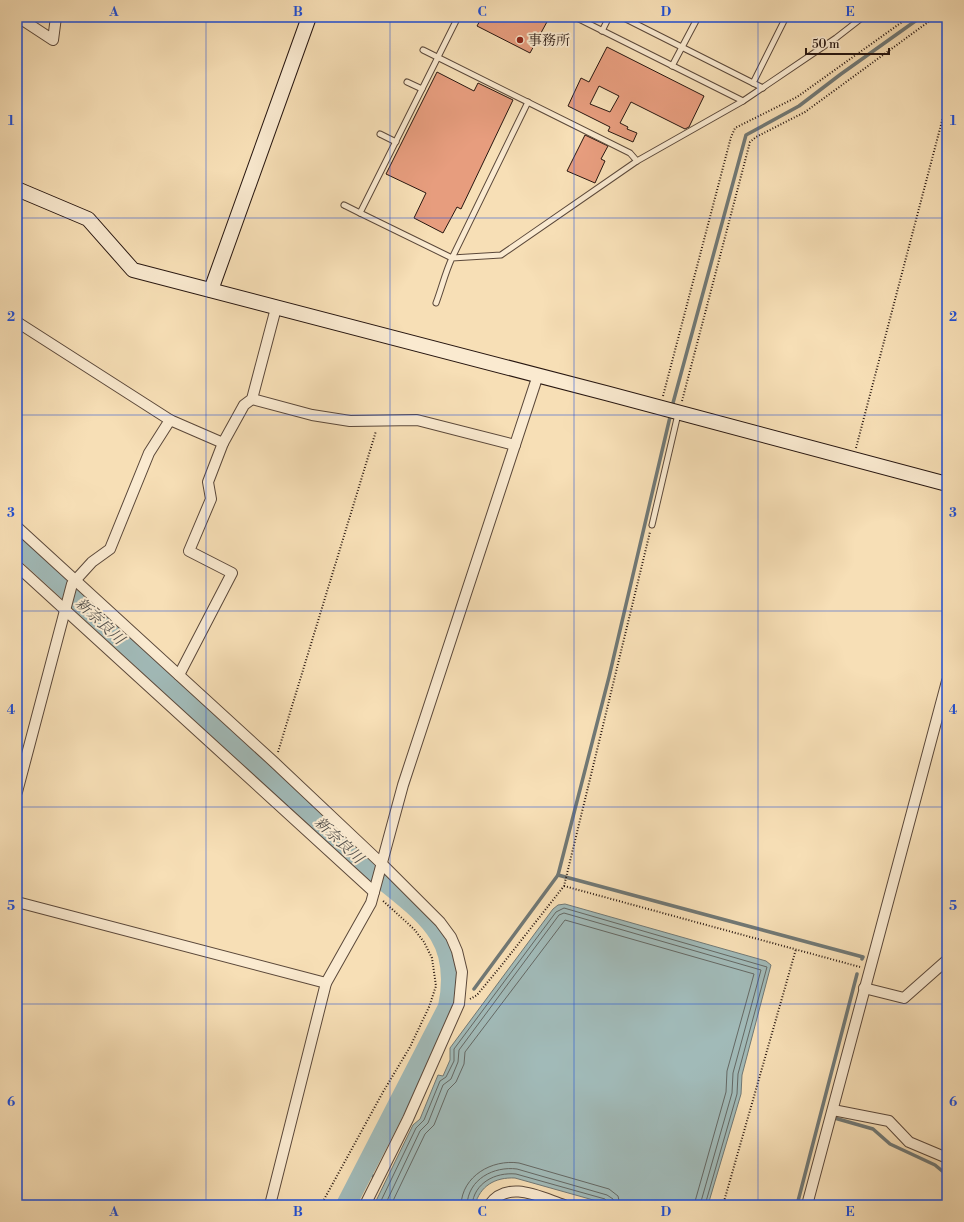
<svg xmlns="http://www.w3.org/2000/svg" width="964" height="1222" font-family="'Libre Bodoni','Noto Serif JP',serif">
<rect width="100%" height="100%" fill="#f7dfb6"/>
<filter id="stains"><feTurbulence type="fractalNoise" baseFrequency=".005" numOctaves="4"/><feColorMatrix values="0 0 0 0 .2 0 0 0 0 .09 0 0 0 0 .02 0 0 0 .5 -.17"/></filter>
<radialGradient id="worn" r=".72"><stop offset=".6" stop-color="#630" stop-opacity="0"/><stop offset="1" stop-color="#630" stop-opacity=".3"/></radialGradient>
<path fill="#a1bab8" stroke="#707875" d="M565,904L766,961L771,965L742,1075L741,1094L708,1205H611L515,1178C495,1177 480,1186 475,1205H374L413,1125L420,1119L438,1075L443,1076L450,1060V1048L553,909L558,905Z"/>
<g fill="none" stroke-linecap="round" stroke-linejoin="round">
<g stroke="#646864" stroke-width="1">
<path d="M379,1205L416,1128L424,1120L440,1081L446,1077L454,1061V1049L556,912L564,908L767,967L738,1074L737,1094L705,1205"/>
<path d="M385,1205L420,1131L428,1123L443,1085L451,1079L458,1062L459,1050L559,915L564,913L761,970L733,1073L732,1093L700,1205"/>
<path d="M391,1205L425,1134L434,1125L448,1090L456,1082L464,1064L465,1052L565,920L754,974L727,1071L726,1092L694,1205"/>
<path d="M461,1205C462,1176 492,1159 519,1163L609,1189L618,1196L620,1205"/>
<path d="M467,1205C468,1179 494,1166 517,1169L607,1195L613,1199L614,1205"/>
<path d="M472,1205C474,1183 495,1172 516,1174L605,1199L609,1205"/>
</g>
<g stroke="#707875" stroke-width="3.5">
<path d="M673,403L746,135L799,106L841,74L921,17"/>
<path d="M558,875L863,957L862,959"/>
<path d="M474,989L558,875L609,677L670,417"/>
<path d="M831,1117L873,1129L890,1144L935,1165L947,1175"/>
<path d="M363,1171L373,1176"/>
<path d="M797,1205L857,974"/>
<path d="M947,1205V1203"/>
</g>
<path stroke="#a1bab8" stroke-width="20" d="M17,544L372,871C422,913 463,934 448,1007L346,1205"/>
</g>
<g fill="#e79d7e" stroke="#271610" fill-rule="evenodd">
<path d="M482,17H541L548,20L530,53L477,26Z"/>
<path d="M607,47L704,96L689,127L685,129L631,102L620,123L628,127L627,129L637,133L633,142L608,131L610,127L568,106L581,78L589,82ZM599,86L619,96L610,112L590,104Z"/>
<path d="M437,72L474,91L478,83L513,100L461,209L457,207L443,233L414,218L426,193L386,174Z"/>
<path d="M585,135L608,146L601,159L605,161L595,183L567,171Z"/>
</g>
<g fill="none" stroke-linecap="round" stroke-linejoin="round">
<g stroke="#5b483a" stroke-width="7">
<g id="lane">
<path d="M458,17L360,213L452,258L528,102"/>
<path d="M575,17L743,101"/>
<path d="M622,17L763,88"/>
<path d="M602,31L609,17"/>
<path d="M423,50L630,153L637,161"/>
<path d="M672,66L698,17"/>
<path d="M407,82L422,89"/>
<path d="M753,83L786,17"/>
<path d="M380,134L396,142"/>
<path d="M344,205L360,213"/>
<path d="M436,303C442,287 445,273 452,258L501,255L637,161L743,101L836,38L863,17"/>
<path d="M652,525L678,414"/>
</g>
</g>
<g stroke="#5b483a" stroke-width="12">
<g id="street">
<path d="M18,17L53,40L56,17"/>
<path d="M17,322L170,420L223,443L244,405L252,399L276,308"/>
<path d="M252,399L312,415L350,421L417,420L515,445"/>
<path d="M17,527L275,763L382,864L440,922L451,937L457,951L462,972L459,1004L408,1119L365,1205"/>
<path d="M17,566L374,892"/>
<path d="M179,675L232,573L189,551L211,499L208,482L223,443"/>
<path d="M17,792L72,584L92,562L110,549L149,453L170,420"/>
<path d="M17,902L326,983"/>
<path d="M864,988L904,998L947,960"/>
<path d="M833,1110L889,1121L909,1142L947,1158"/>
<path d="M270,1205L326,983L371,903L403,785L538,375"/>
<path d="M489,1205C508,1179 540,1197 564,1205"/>
<path d="M807,1205L947,681"/>
</g>
</g>
<g stroke="#271610" stroke-width="16">
<g id="secondary">
<path d="M17,189L88,219L133,270C405,340 676,411 947,484"/>
<path d="M211,290L309,17"/>
</g>
</g>
<g stroke="#271610" stroke-width="2" stroke-dasharray="1 2" stroke-linecap="butt">
<path d="M663,396L731,137L735,128L797,97L909,17"/>
<path d="M682,401L750,142L756,137L805,112L935,17"/>
<path d="M856,448L947,102"/>
<path d="M278,752L376,431"/>
<path d="M564,886L860,967"/>
<path d="M470,999L477,995L501,966L564,886L650,532"/>
<path d="M321,1205L383,1092L410,1047L429,1007L436,986L432,958L424,942L414,929L382,900"/>
<path d="M723,1205L796,949"/>
</g>
<use href="#lane" stroke="#faead0" stroke-width="5"/>
<use href="#street" stroke="#faead0" stroke-width="10"/>
<use href="#secondary" stroke="#faead0" stroke-width="14"/>
</g>
<path fill="none" stroke="#1d4ed8" stroke-width="1" stroke-opacity="0.55" d="M206,17V1205M390,17V1205M574,17V1205M758,17V1205M17,218H947M17,415H947M17,611H947M17,807H947M17,1004H947"/>
<circle fill="#8f2418" stroke="#faead0" stroke-width="1.5" cx="520" cy="40" r="4"/>
<g text-anchor="middle" stroke-width="4" stroke-linejoin="round" paint-order="stroke">
<g font-size="14" fill="#271610" stroke="#faead0" text-anchor="start">
<text x="528" y="45">事務所</text>
</g>
<g font-size="15" font-style="italic" fill="#524f4b" stroke="#faead0">
<text transform="translate(100 621) rotate(43)" y="5">新奈良川</text>
<text transform="translate(339 840) rotate(43)" y="5">新奈良川</text>
</g>
</g>
<rect width="964" height="1222" fill="none" stroke="#f7dfb6" stroke-width="44"/>
<path d="M806 48v6h83v-6" fill="none" stroke="#271610" stroke-width="2"/>
<text x="812" y="48" font-size="12" fill="#271610" stroke="#faead0" stroke-width="3" paint-order="stroke">50 m</text>
<rect x="22" y="22" width="920" height="1178" fill="none" stroke="#1d4ed8" stroke-width="1.5"/>
<g font-size="13" text-anchor="middle" font-weight="bold" fill="#1d4ed8">
<text x="114" y="16">A</text>
<text x="298" y="16">B</text>
<text x="482" y="16">C</text>
<text x="666" y="16">D</text>
<text x="850" y="16">E</text>
<text x="11" y="125">1</text>
<text x="953" y="125">1</text>
<text x="11" y="321">2</text>
<text x="953" y="321">2</text>
<text x="11" y="517">3</text>
<text x="953" y="517">3</text>
<text x="11" y="714">4</text>
<text x="953" y="714">4</text>
<text x="11" y="910">5</text>
<text x="953" y="910">5</text>
<text x="11" y="1106">6</text>
<text x="953" y="1106">6</text>
<text x="114" y="1216">A</text>
<text x="298" y="1216">B</text>
<text x="482" y="1216">C</text>
<text x="666" y="1216">D</text>
<text x="850" y="1216">E</text>
</g>
<rect width="100%" height="100%" filter="url(#stains)"/>
<rect width="100%" height="100%" fill="url(#worn)"/>
</svg>
